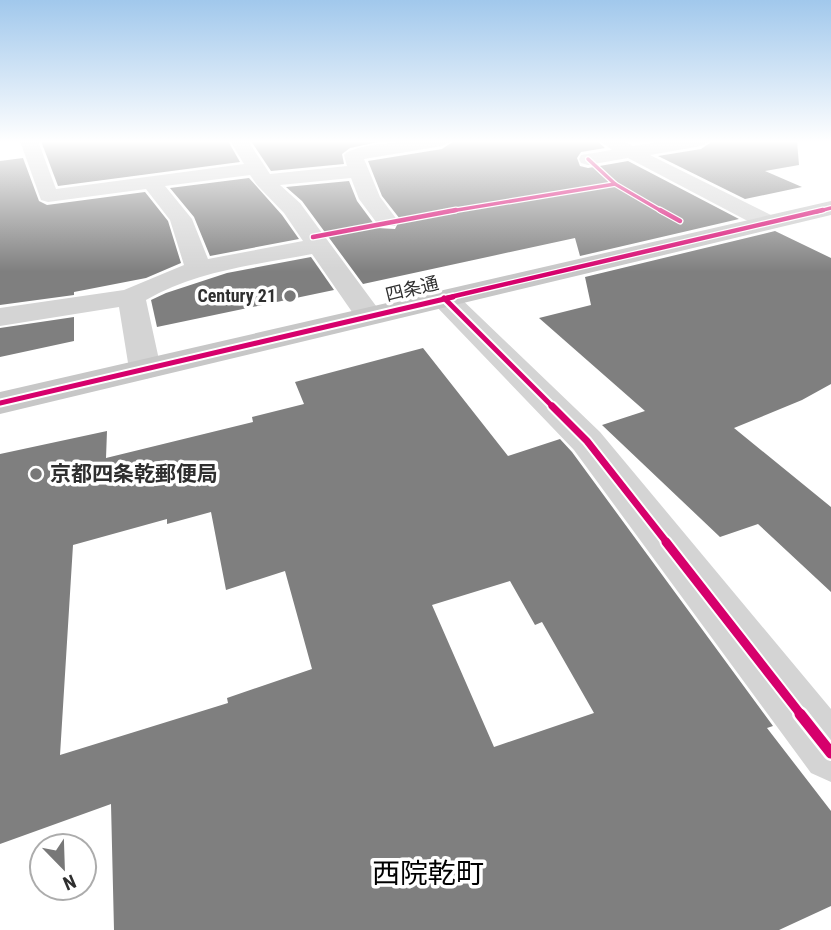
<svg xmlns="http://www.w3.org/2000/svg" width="831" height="930" font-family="'Roboto Condensed','Noto Sans JP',sans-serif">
<rect width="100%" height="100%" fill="#fff"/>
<g fill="#7f7f7f" fill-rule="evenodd">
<path d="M41,141H228L240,162L58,186Z"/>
<path d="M251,141H382L350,148L342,154L344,164L271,171Z"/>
<path d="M454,141H597L605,148L581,152L577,158L580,166L588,168L628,161L739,219L580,256L575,238L363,284L302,201L286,187L349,181L357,201L377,228L395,229L400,219L382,196L368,161L442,149Z"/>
<path d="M713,141H797L799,165L765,171L802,187L745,199L658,156L701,149Z"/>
<path d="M23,158L39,201L47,205L145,192L168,221L181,263L146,278L74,292V295L0,305V161Z"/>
<path d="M249,178L282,215L299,239L210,256L194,217L170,188Z"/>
<path d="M775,231L831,258V384L802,400L734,428L831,507V592L758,524L720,537L602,425L645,411L539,318L591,305L585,277Z"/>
<path d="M311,257L334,290L157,327L151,300L166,293L227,273Z"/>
<path d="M74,317V341L0,357V328Z"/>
<path d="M423,348L508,456L560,439L572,452L773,726L767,728L831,811V906L779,930H114L111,804L0,844V454L107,431L106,458L253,422L252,417L304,404L295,382ZM211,512L226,590L285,571L312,669L227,698L228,703L60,755L73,545L167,519V524ZM510,581L535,625L542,622L594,713L494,747L432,605Z"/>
</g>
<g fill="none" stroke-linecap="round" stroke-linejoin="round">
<g fill="#d4d4d4" fill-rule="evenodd">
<path d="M20,141H38L56,189L244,164L230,141H248L270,174L347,166L344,155C356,141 430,141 451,141L442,146L364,159L380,197L398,221L395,226H379L359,199L351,178L280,185L300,203L379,310L383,316L379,322L369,325L359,322L312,254C254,265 197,271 146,300L161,369L156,376L145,379L134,376L129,369L119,307L0,326V308L124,290L184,265L170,220L146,189L48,202L41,200ZM250,175L257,185L284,213L303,241L208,259L192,219L165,186Z"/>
<path d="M600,141H623L633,146L665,141H710L701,146L650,155L777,218L780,223L777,228H761L628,158L588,165L581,163L579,159L581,155L612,150Z"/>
<path d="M444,290L454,292L600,432L831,709V782L811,773L574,450L434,304L430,298L434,292Z"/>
</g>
<path fill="#c7c7c7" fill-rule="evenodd" d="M831,201V215L0,414V392Z"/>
<g stroke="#fff" stroke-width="6">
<g id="cycleway-far5">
<path d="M588,159L615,184L663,212"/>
<path d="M445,212L615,184"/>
<path d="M816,212L831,208"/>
</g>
</g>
<g stroke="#fff" stroke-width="7">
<g id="cycleway-far4">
<path d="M660,210L680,221"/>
<path d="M313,237L456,210"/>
<path d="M446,298L823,210"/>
</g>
</g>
<g stroke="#fff" stroke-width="9">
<g id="cycleway-far3">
<path d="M444,298L553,407"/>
<path d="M0,403L453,297"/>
</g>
</g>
<g stroke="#fff" stroke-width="11">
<path id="cycleway-far2" d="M552,406L587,441L668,544"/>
</g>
<g stroke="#fff" stroke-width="13">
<path id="cycleway-far1" d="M666,542L802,716"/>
</g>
<g stroke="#fff" stroke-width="16">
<path id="cycleway" d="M800,714L831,753"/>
</g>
<use href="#cycleway-far5" stroke="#d6006c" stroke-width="3.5"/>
<use href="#cycleway-far4" stroke="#d6006c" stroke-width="4.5"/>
<use href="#cycleway-far3" stroke="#d6006c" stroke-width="5"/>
<use href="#cycleway-far2" stroke="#d6006c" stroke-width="7"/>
<use href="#cycleway-far1" stroke="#d6006c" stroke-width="9"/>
<use href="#cycleway" stroke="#d6006c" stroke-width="11"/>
</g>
<linearGradient id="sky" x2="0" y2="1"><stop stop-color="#a1c8ec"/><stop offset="0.52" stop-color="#fff"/><stop offset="1" stop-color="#fff" stop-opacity="0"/></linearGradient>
<rect width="831" height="272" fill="url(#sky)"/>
<g fill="#787878" stroke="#fff" stroke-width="2.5">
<circle cx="290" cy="296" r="7"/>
<circle cx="36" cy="474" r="7"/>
</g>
<g text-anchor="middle" stroke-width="7" stroke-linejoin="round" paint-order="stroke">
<g font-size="18" fill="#2f2f2f" stroke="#fff">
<text transform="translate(412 289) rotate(-14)" y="6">四条通</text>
</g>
<g font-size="18" font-weight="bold" fill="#2f2f2f" stroke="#fff" text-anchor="end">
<text x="276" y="302">Century 21</text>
</g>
<g font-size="21" font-weight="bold" fill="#2f2f2f" stroke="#fff" text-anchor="start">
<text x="50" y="481">京都四条乾郵便局</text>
</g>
<g font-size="28" fill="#000" stroke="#fff">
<text x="428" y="883">西院乾町</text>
</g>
</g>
<g transform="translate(63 867) rotate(157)"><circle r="33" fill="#ffffff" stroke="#acacac" stroke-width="2"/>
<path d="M0-5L12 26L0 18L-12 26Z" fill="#787878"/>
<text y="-10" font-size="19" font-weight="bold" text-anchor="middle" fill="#2f2f2f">N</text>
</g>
</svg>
